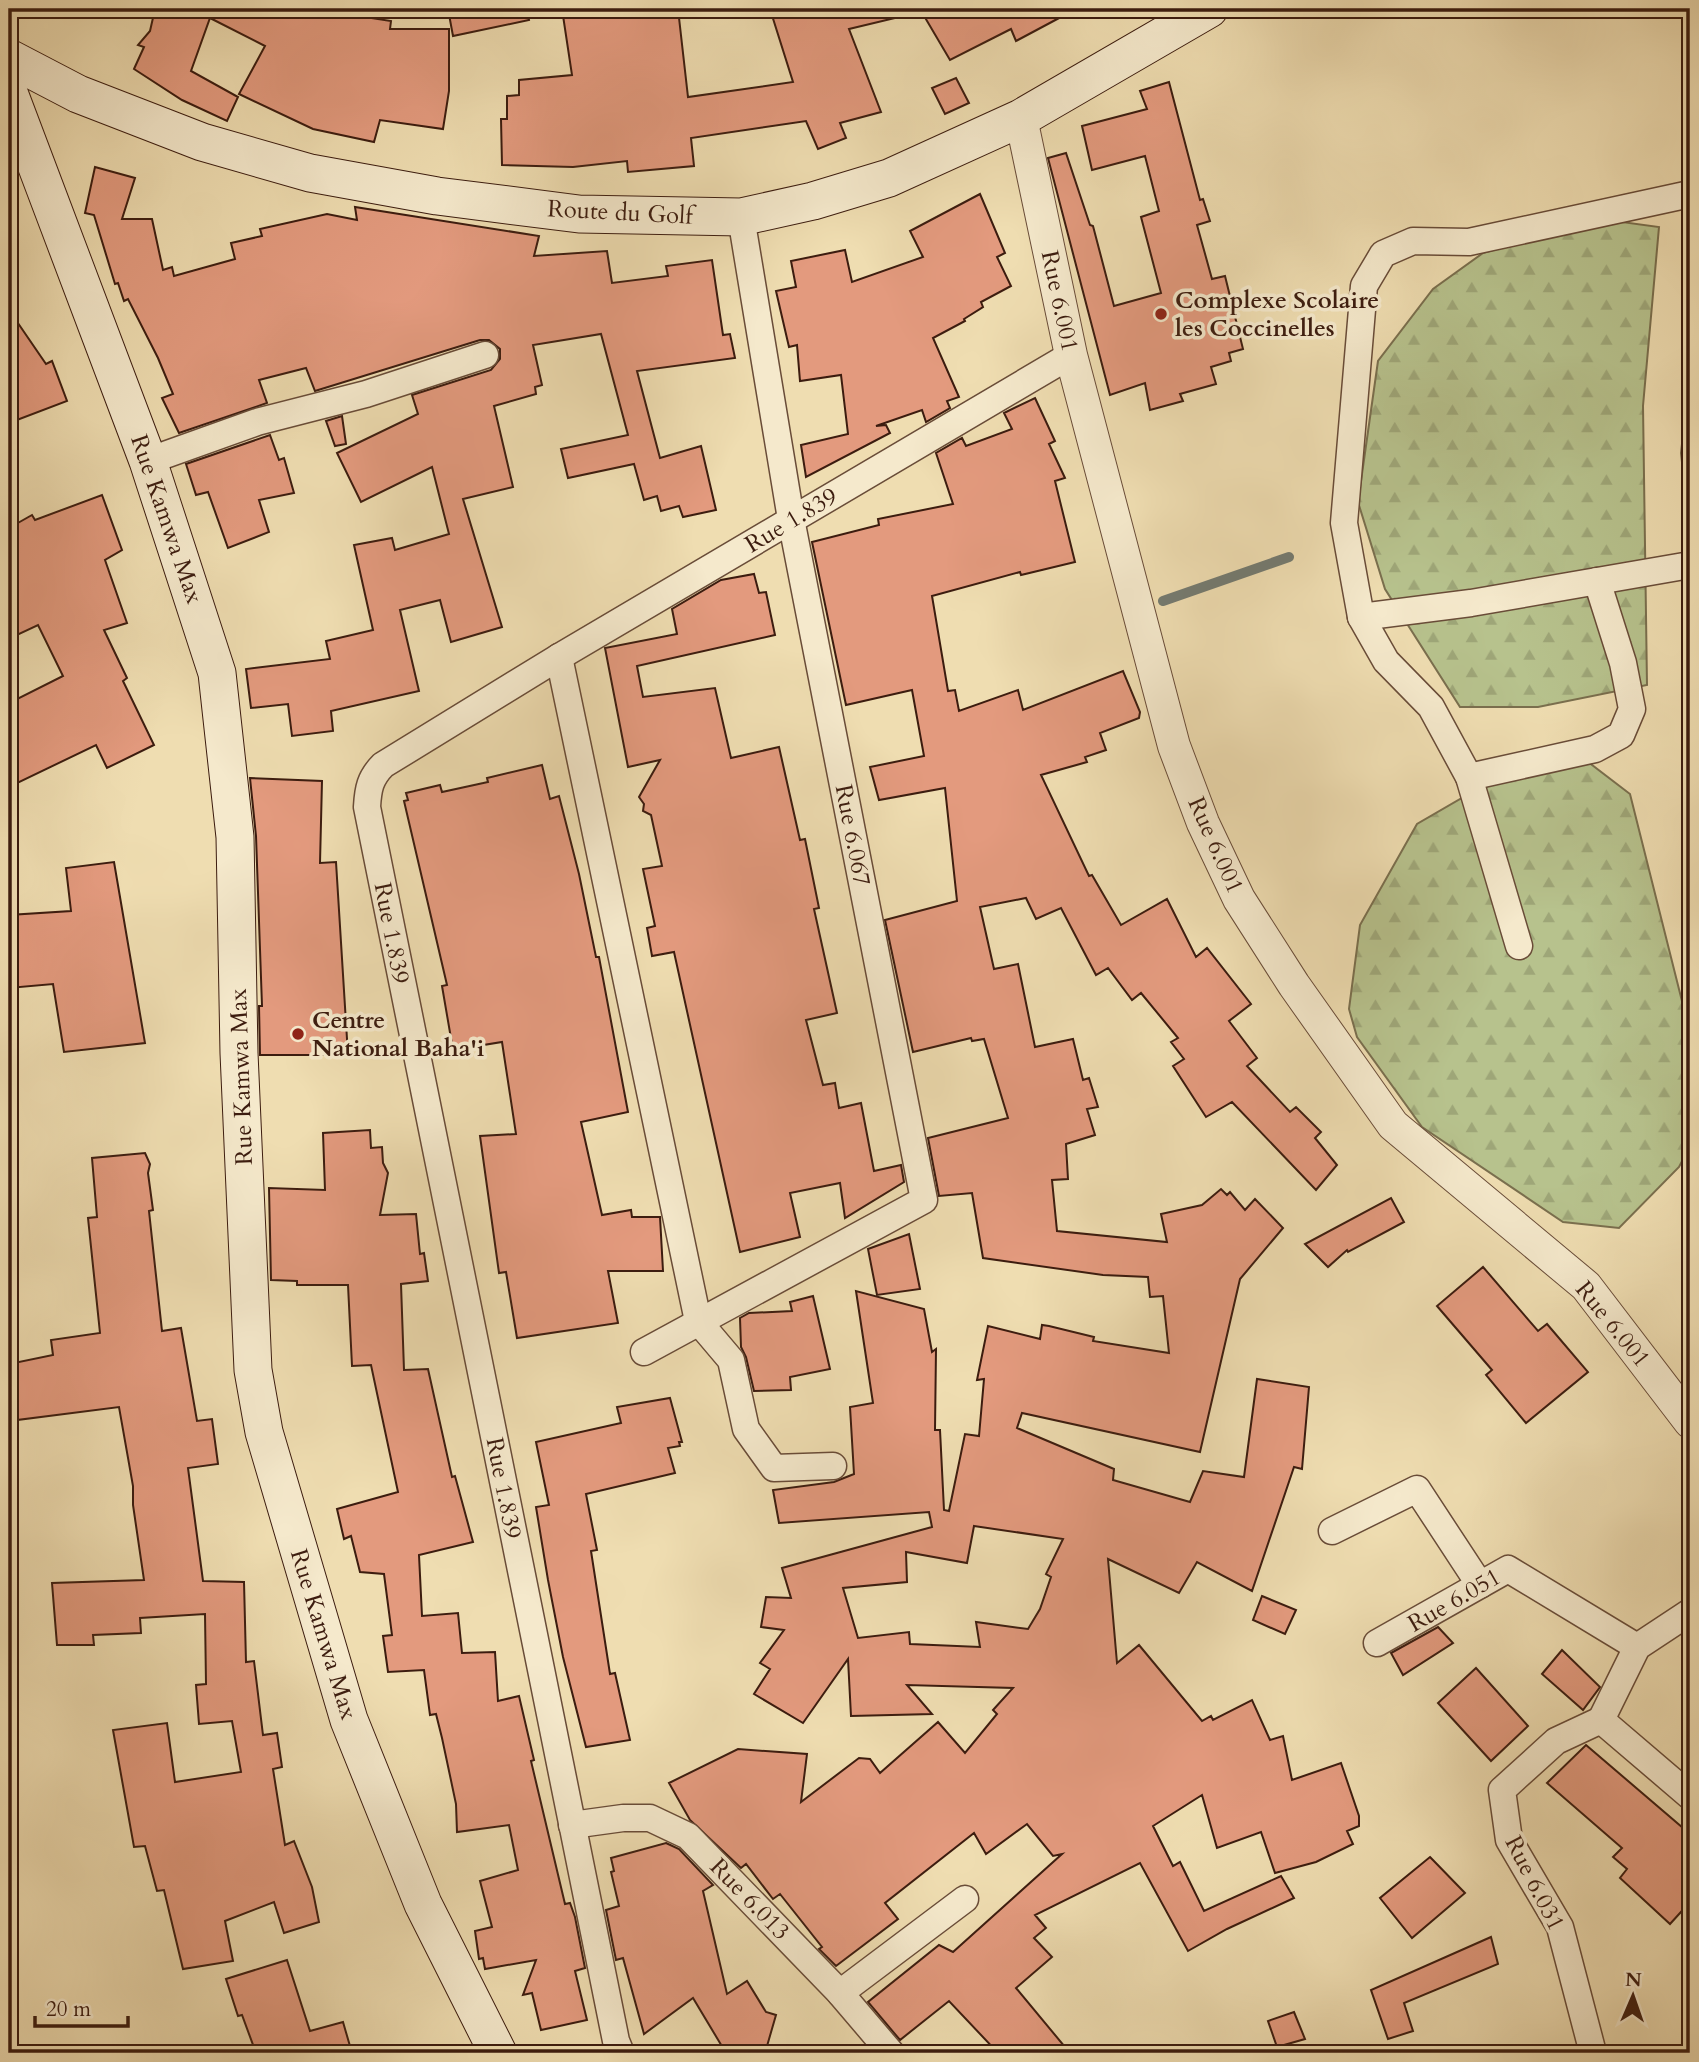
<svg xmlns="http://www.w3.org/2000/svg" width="1699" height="2062" font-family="Cardo,serif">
<defs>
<pattern id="forest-firs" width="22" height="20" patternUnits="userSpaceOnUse" patternTransform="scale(1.75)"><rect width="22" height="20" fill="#b7c28d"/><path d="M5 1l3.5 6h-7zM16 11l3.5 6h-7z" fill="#9ea678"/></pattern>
</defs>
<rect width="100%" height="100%" fill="#efddb1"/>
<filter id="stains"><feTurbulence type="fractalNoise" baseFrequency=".00286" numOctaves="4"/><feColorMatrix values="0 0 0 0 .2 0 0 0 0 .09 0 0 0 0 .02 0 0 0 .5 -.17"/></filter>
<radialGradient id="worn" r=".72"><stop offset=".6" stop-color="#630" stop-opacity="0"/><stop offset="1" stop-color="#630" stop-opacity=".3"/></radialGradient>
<g fill="url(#forest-firs)" stroke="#7a6f4e" stroke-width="2">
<path d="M1600,219L1659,227L1643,406L1647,685L1538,707H1460L1385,589L1358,502L1378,361L1433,289L1483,253Z"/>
<path d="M1690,371V537L1681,453Z"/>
<path d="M1579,755L1630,794L1690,1033V1146L1679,1167L1619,1228L1563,1222L1422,1127L1357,1037L1349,1009L1360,925L1417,824L1493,780Z"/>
</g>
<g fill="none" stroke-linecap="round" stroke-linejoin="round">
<path stroke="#747b71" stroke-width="10" d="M1163,601L1289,557"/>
</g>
<g fill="#e39a7e" stroke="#3c1c0f" stroke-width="2" fill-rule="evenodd">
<path d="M155,9H373L371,18L391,21L390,29H449V91L443,129L380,120L374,142L313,129L239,94L265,46L210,18L191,71L238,97L227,121L182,100L134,69L144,47L138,45L150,31Z"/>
<path d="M448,9H527L529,20L453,36Z"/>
<path d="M562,9H678L688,97L793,82L770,9H894L895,18L849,29L881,112L840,123L846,138L818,149L806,121L691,138L694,166L628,172L627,161L573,167L502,165L501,119H507V96L519,95V80L572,75Z"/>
<path d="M920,9H1076L1016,41L1011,29L950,60Z"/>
<path d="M956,78L969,103L945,114L932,88Z"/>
<path d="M1169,82L1200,200L1203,199L1210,221L1197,225L1212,279L1225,276L1243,349L1229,353L1231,361L1211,367L1216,384L1180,394L1183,401L1150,410L1145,383L1110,395L1048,158L1066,153L1090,225L1093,226L1114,306L1161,293L1141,217L1159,211L1145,156L1092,170L1082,126L1147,109L1140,91Z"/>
<path d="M95,167L135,178L122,219H152L163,270L172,267L174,276L235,259L231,243L262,236L260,229L327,214L357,220L355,207L539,236L534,256L607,251L612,283L668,276L666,266L712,260L723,335L730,334L735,358L637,371L660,458L701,446L716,510L683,517L679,506L661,511L657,496L644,500L634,464L568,478L561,449L628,435L601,334L533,345L542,385L535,387L536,394L494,406L513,487L463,499L502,627L451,642L440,600L400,610L419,691L331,711L333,731L292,736L288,704L251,708L246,669L330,659L326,641L373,630L354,545L392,538L395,550L449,534L432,467L361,502L337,453L418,414L412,395L491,370L500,359V349L489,340H480L315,391L306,368L259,380L267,403L179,433L162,398L173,394L158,358L128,299L124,301L118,283L115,284L94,215L85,213Z"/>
<path d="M980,194L1005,253L997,257L1011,286L981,302L983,307L964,319L965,321L933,338L959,397L947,401L950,408L926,422L922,410L876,426L886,425L890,433L806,477L801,445L848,434L841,375L800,381L797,345L789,347L776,291L796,287L791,261L845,250L852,282L923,257L910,231Z"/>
<path d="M9,310L46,364L52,361L67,401L9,423Z"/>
<path d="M1035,398L1055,441L1049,444L1065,478L1055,481L1075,562L1021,575L1020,572L932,596L948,691L955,690L959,711L1018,690L1023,710L1123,671L1140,712L1139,718L1100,733L1106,750L1085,757L1087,762L1041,775L1089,876L1092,875L1121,925L1167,899L1196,957L1207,948L1251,1004L1229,1021L1257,1058L1247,1066L1290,1112L1296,1107L1321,1132L1315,1138L1337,1165L1316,1190L1232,1102L1206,1117L1173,1066L1184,1059L1171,1042L1178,1038L1141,993L1132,1000L1108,968L1096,975L1061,908L1036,919L1026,898L980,907L994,969L1018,964L1035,1047L1073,1039L1083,1080L1089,1078L1098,1107L1087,1109L1095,1135L1066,1144L1068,1179L1052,1180L1057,1231L1167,1242L1161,1214L1202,1205L1221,1189L1227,1195L1230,1192L1245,1210L1255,1199L1283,1228L1240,1279L1200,1452L1022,1413L1017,1428L1114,1469L1113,1480L1190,1502L1203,1471L1244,1477L1257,1379L1309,1387L1302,1469L1294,1467L1252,1591L1197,1562L1179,1593L1108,1559L1117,1663L1139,1645L1202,1721L1211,1716L1213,1720L1252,1700L1270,1740L1283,1736L1292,1780L1341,1763L1359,1816V1826L1347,1831L1353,1844L1316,1862L1275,1873L1261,1832L1217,1848L1202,1795L1153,1826L1173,1866L1180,1862L1204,1911L1281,1876L1294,1898L1227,1929L1188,1951L1140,1863L1035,1915L1046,1928L1034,1938L1052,1957L1016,1988L1070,2053H998L949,2001L900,2040L868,2002L939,1945L953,1952L1062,1854L1053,1856L1027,1824L986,1854L974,1833L885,1903L898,1919L836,1966L819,1949L822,1947L780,1894L773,1899L746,1864L741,1868L690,1820L669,1783L738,1749L807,1754L801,1802L859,1758L870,1759L880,1773L938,1722L965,1753L997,1714L993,1710L1013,1688L907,1685L932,1714L851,1716L848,1659L803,1723L754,1694L770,1669L760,1663L784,1630L761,1627L766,1597L791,1598L782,1568L932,1527L929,1512L779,1523L773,1490L834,1482L854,1474L850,1407L873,1403L856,1291L924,1309L932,1352L936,1349L935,1430H940L944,1510L949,1511L965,1434L979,1436L984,1379L977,1380L988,1326L1040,1339L1042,1325L1049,1326L1094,1337L1093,1341L1169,1353L1163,1296L1150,1297L1148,1277L1103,1275L983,1258L972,1193L939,1196L928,1138L1008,1118L984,1039L972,1041L971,1038L913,1052L885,920L957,901L945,788L879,800L870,767L924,756L912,690L846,705L812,542L879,525L878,519L953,504L936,453L962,438L966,446L1012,429L1004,413ZM974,1526L1063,1539L1046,1574L1051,1577L1040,1609L1028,1629L976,1622L980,1647L910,1644L909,1632L858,1638L843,1588L907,1582L906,1552L967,1563Z"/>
<path d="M342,416L346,444L335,446L326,421Z"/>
<path d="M270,435L279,460L284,458L294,493L259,500L269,532L228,548L208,492L196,495L186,464Z"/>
<path d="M102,495L122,550L105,560L127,623L104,630L127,678L123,681L154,745L107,768L96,745L9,787V703L63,676L38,625L17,635L9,617V528L32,515L35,520Z"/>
<path d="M754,574L759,593L766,592L775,635L637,666L643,697L715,688L731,758L779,747L800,840L805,839L819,908L814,909L837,1013L806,1020L823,1085L835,1083L839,1108L861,1103L874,1171L901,1165L904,1182L845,1218L840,1183L790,1193L800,1237L740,1252L674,952L652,956L647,928L655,926L643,869L662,866L651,815L643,811L644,804L639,797L660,760L628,767L605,648L677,634L672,609L721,580Z"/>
<path d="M542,765L550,799L559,796L579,874L596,957H599L628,1112L581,1122L602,1215L631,1210L632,1217H660L663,1271H608L618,1323L517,1338L506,1272L499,1273L480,1136L516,1134L502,1042L453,1050L442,986L447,985L404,801L408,800L406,793L440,785L442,792L488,782L487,778Z"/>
<path d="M250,778L322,781L320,863L336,862L348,1055H260L259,1006H262L256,836Z"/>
<path d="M114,862L145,1043L64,1052L53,984L9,988V915L71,911L66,868Z"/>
<path d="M370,1130L371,1148L382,1147L383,1163L388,1173L380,1215L416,1214L420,1254L424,1253L428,1281L401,1284L404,1370L428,1369L452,1477L455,1476L473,1542L419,1555L422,1616L458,1613L462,1653L495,1652L498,1701L519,1696L534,1760L531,1761L565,1904L570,1903L575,1917L585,1968L575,1971L587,2020L541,2030L532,1993L523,1995L536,1960L485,1969L483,1958L479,1959L475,1931L492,1927L480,1881L518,1870L509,1825L457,1832L456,1804L442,1738L436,1714L430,1715L424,1670L388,1672L383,1636L392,1635L384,1574L360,1572L351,1536L344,1539L337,1509L398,1492L371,1365L352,1366L348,1285H297V1281L271,1280L269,1188L325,1190L323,1133Z"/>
<path d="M145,1153L150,1164L148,1173L153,1210L149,1211L162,1331L181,1328L197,1421L212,1419L218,1464L188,1468L203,1581L244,1582L246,1662L254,1661L263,1735L277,1733L282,1767L273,1769L285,1845L294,1841L312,1887L319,1922L284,1933L274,1902L225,1921L233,1961L183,1969L164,1890L157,1891L145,1846L134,1847L113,1730L167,1723L175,1782L241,1772L232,1721L199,1724L196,1685L206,1684L205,1614L140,1618L141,1633L93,1635L94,1645H57L52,1583L144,1580L133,1505V1486L119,1407L9,1421V1364L53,1355L51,1340L100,1333L88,1218L97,1217L92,1158Z"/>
<path d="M1391,1198L1404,1222L1348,1252L1347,1250L1328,1267L1305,1244Z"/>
<path d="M909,1234L920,1289L877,1295L868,1249Z"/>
<path d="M1483,1267L1538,1331L1547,1324L1588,1372L1526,1423L1486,1375L1492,1370L1437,1306Z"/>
<path d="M813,1296L830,1369L790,1377L791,1390L754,1391L746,1357L741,1347L740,1318L749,1313L792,1311L790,1302Z"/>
<path d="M670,1398L682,1442H679L680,1446L668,1448L675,1473L586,1494L597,1550L591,1551L610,1674L615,1673L630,1740L586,1747L563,1657L548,1580L536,1507L549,1505L536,1442L621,1423L617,1407Z"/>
<path d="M1262,1596L1296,1610L1285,1634L1253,1620Z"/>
<path d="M1438,1627L1453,1643L1403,1675L1391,1653Z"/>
<path d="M1562,1650L1600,1687L1583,1710L1542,1674Z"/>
<path d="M1476,1668L1528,1726L1491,1761L1438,1703Z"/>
<path d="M1586,1745L1690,1834V1902L1670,1924L1620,1878L1627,1869L1613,1857L1622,1848L1547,1783Z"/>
<path d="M666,1843L679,1849L713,1885L703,1891L727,1994L747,1981L766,2012L776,2015L765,2053H726L693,1998L644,2034L623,1958L616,1960L606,1910L619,1906L611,1872L614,1871L611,1858Z"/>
<path d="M1430,1857L1465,1893L1412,1938L1380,1898Z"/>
<path d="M1491,1937L1498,1964L1404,2003L1413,2031L1388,2039L1371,1990Z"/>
<path d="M287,1960L310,2031L343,2022L352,2053H256L242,2015L238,2016L226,1979Z"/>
<path d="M1294,2012L1305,2039L1277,2047L1268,2021Z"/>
</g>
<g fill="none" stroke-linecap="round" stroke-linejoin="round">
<g stroke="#694c38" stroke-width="29">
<g id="minor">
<path d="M148,461L257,422L366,394L485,355"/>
<path d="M1361,617L1471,603L1690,565"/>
<path d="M559,657L698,1321L731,1360L746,1429L774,1468L833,1466"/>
<path d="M1469,777L1595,749L1621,735L1632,709L1623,663L1597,581"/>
<path d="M1519,946L1469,777L1431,707L1386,661L1361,617L1344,523L1364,286L1383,254L1413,241L1469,242L1690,194"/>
<path d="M644,1352L924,1200L791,519L741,217"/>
<path d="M1332,1531L1417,1489L1480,1585"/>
<path d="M1690,1612L1637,1647L1601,1720L1690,1796"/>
<path d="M1377,1643L1508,1569L1637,1647"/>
<path d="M572,1825L623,1818H650L688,1836L840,1993L891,2053"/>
<path d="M840,1993L965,1899"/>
<path d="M621,2053L616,2041L367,807C368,789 370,778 383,765L559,657L1071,355"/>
<path d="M1593,2053L1560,1927L1509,1840L1502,1790L1556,1741L1601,1720"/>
</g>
</g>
<g stroke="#694c38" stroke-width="34">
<path id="tertiary" d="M1021,118L1071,355L1174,746L1203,823L1239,899L1294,985L1393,1125L1586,1286L1690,1422"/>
</g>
<g stroke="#3c1c0f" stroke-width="39">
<g id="secondary">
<path d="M9,58L78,94L202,142L310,173L437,196L579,214L741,217L813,201L889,178L1021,118L1209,9"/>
<path d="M9,93L148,461L217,673L235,837L239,1053L253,1370L264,1432L349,1720L423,1904L498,2053"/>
</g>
</g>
<use href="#minor" stroke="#f5e9cc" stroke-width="26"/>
<use href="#tertiary" stroke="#f5e9cc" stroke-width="32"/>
<use href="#secondary" stroke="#f5e9cc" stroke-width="37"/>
</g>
<g fill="#8f2418" stroke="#f5e9cc" stroke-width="2.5">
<circle cx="1161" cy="314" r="7"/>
<circle cx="298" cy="1034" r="7"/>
</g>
<g text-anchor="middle" stroke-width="7" stroke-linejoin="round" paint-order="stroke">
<g font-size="24" fill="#3c1c0f" stroke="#f5e9cc">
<text transform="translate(620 212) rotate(3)" y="8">Route du Golf</text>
<text transform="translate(1060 301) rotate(78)" y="8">Rue 6.001</text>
<text transform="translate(167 519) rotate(71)" y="8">Rue Kamwa Max</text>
<text transform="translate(791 520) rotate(-31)" y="8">Rue 1.839</text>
<text transform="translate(853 835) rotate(79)" y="8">Rue 6.067</text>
<text transform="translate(1216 845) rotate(66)" y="8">Rue 6.001</text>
<text transform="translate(392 933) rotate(79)" y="8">Rue 1.839</text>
<text transform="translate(241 1077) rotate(-92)" y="8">Rue Kamwa Max</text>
<text transform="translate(1613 1324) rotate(51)" y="8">Rue 6.001</text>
<text transform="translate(504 1488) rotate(79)" y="8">Rue 1.839</text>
<text transform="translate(1454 1600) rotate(-30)" y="8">Rue 6.051</text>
<text transform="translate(324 1634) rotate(73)" y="8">Rue Kamwa Max</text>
<text transform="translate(1535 1883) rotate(63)" y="8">Rue 6.031</text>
<text transform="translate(750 1899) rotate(46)" y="8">Rue 6.013</text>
</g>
<g font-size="24" font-weight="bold" fill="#3c1c0f" stroke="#f5e9cc" text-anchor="start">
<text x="1175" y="308">Complexe Scolaire<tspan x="1175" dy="28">les Coccinelles</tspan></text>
<text x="312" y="1028">Centre<tspan x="312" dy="28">National Baha'i</tspan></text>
</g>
</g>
<rect width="1699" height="2062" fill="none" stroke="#efddb1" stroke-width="35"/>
<rect x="10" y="10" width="1678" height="2041" fill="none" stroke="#3c1c0f" stroke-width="3.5"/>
<rect x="18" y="18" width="1664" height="2027" fill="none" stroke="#3c1c0f" stroke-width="2"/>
<g transform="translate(1633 1996) rotate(2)" stroke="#f5e9cc" stroke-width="5" paint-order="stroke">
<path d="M0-5L12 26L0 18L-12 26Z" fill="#3c1c0f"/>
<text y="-10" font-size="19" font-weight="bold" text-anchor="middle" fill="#3c1c0f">N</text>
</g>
<path d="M35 2016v10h93v-10" fill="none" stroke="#3c1c0f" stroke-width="3.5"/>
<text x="46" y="2016" font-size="21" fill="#3c1c0f" stroke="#f5e9cc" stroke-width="5" paint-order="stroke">20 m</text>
<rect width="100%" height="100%" filter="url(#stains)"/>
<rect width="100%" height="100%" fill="url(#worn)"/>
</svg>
